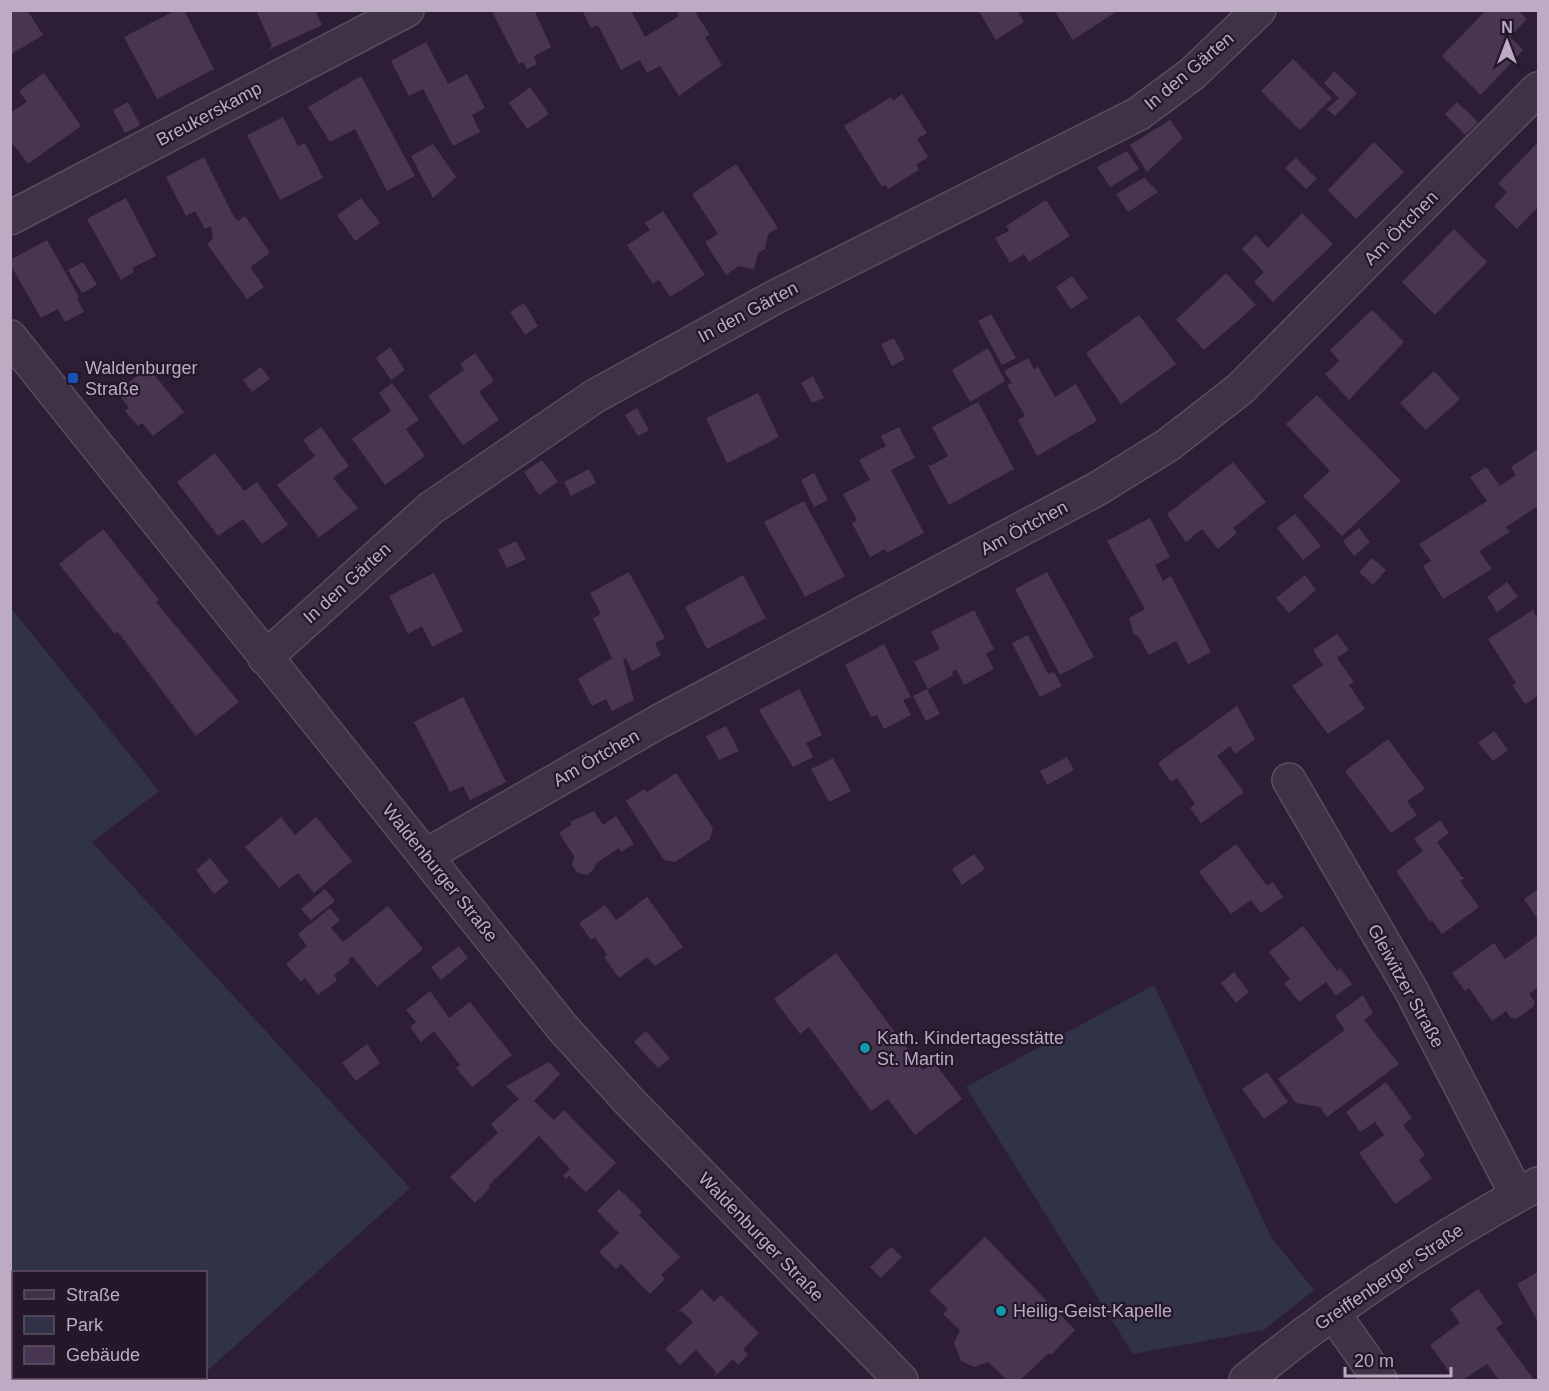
<svg xmlns="http://www.w3.org/2000/svg" width="1549" height="1391" font-family="Arial,sans-serif">
<rect width="100%" height="100%" fill="#2d1e35"/>
<g fill="#303247">
<path d="M11,608L159,791L92,842L410,1188L206,1372V1272H14V1378H199L196,1380H11Z"/>
<path d="M1154,985L1271,1237L1314,1290L1264,1330L1133,1354L966,1087Z"/>
</g>
<g fill="#483551">
<path d="M15,10H27L43,35L10,55V14Z"/>
<path d="M176,10H184L214,69L157,99L124,37Z"/>
<path d="M256,10H315L322,25L268,50L272,46Z"/>
<path d="M491,10H534L551,47L534,56L537,64L527,69L523,62L519,64Z"/>
<path d="M582,10H631L645,37L679,16L676,10H694L710,35L705,37L722,65L679,96L660,66L647,73L640,60L621,70L598,25L591,28Z"/>
<path d="M978,10H1017L1024,22L996,40Z"/>
<path d="M1054,10H1119L1073,40Z"/>
<path d="M1486,10H1518L1527,19L1510,37L1523,50L1481,95L1442,56Z"/>
<path d="M426,42L448,84L467,74L485,108L472,115L480,132L453,146L423,89L409,96L391,61Z"/>
<path d="M1293,59L1332,98L1300,130L1261,91Z"/>
<path d="M1334,71L1357,93L1335,116L1327,109L1339,98L1324,83Z"/>
<path d="M44,73L81,126L28,164L10,140V113L27,102L19,91Z"/>
<path d="M361,76L415,176L387,191L355,129L330,142L308,107Z"/>
<path d="M530,87L549,114L527,129L509,103Z"/>
<path d="M902,94L927,133L917,139L928,157L916,165L919,170L888,189L885,185L882,187L844,126L891,97L893,101Z"/>
<path d="M128,102L140,125L125,133L113,110Z"/>
<path d="M1457,102L1478,122L1465,135L1445,114Z"/>
<path d="M283,117L298,146L305,143L323,178L280,200L247,135Z"/>
<path d="M1170,120L1183,138L1147,172L1130,145Z"/>
<path d="M1374,142L1404,172L1356,219L1328,190Z"/>
<path d="M1537,143L1538,207L1517,229L1494,206L1507,192L1498,184Z"/>
<path d="M433,144L456,177L433,198L411,156Z"/>
<path d="M1127,151L1139,169L1110,187L1097,167Z"/>
<path d="M204,157L233,215L238,221L245,216L270,253L250,267L264,287L247,299L207,244L213,239L211,226L205,229L195,211L186,216L166,177Z"/>
<path d="M1296,158L1317,179L1306,189L1285,168Z"/>
<path d="M736,164L778,228L768,234L765,249L758,253L754,269L739,266L726,275L705,242L718,234L692,194Z"/>
<path d="M1144,178L1158,192L1128,212L1116,194Z"/>
<path d="M126,198L156,256L132,268L134,272L121,280L87,219Z"/>
<path d="M361,198L380,223L355,241L337,215Z"/>
<path d="M1046,200L1070,236L1029,262L1024,254L1010,263L995,238L1009,231L1006,226Z"/>
<path d="M663,211L705,275L670,297L659,280L653,284L627,245L650,230L645,223Z"/>
<path d="M1302,213L1333,244L1273,302L1254,282L1264,272L1242,249L1256,235L1268,248Z"/>
<path d="M1454,229L1487,262L1435,315L1402,282Z"/>
<path d="M47,240L79,297L77,299L84,312L65,322L58,309L41,318L10,264V260Z"/>
<path d="M83,262L97,285L82,293L68,270Z"/>
<path d="M1226,273L1256,305L1204,350L1176,320Z"/>
<path d="M1072,276L1088,298L1071,309L1056,287Z"/>
<path d="M524,303L538,326L525,335L510,312Z"/>
<path d="M1372,310L1404,342L1349,400L1325,374L1339,361L1330,350Z"/>
<path d="M991,314L1016,358L1002,365L978,321Z"/>
<path d="M1139,315L1176,364L1121,404L1086,353Z"/>
<path d="M894,338L905,359L892,366L881,344Z"/>
<path d="M390,347L405,370L391,380L376,358Z"/>
<path d="M988,348L1005,381L970,402L952,370Z"/>
<path d="M475,353L494,381L479,392L499,420L463,445L428,396L464,370L460,364Z"/>
<path d="M1028,358L1034,369L1038,367L1055,397L1076,384L1097,421L1037,456L1018,420L1025,416L1007,385L1012,383L1004,371Z"/>
<path d="M148,367L184,412L153,436L142,423L138,426L125,411L129,408L117,392Z"/>
<path d="M261,367L270,379L252,392L243,380Z"/>
<path d="M1434,371L1460,399L1426,430L1400,403Z"/>
<path d="M813,376L824,398L812,403L801,383Z"/>
<path d="M392,383L419,420L406,429L425,456L385,485L352,439L391,411L379,393Z"/>
<path d="M758,393L779,437L727,463L706,418Z"/>
<path d="M1317,395L1401,481L1342,536L1303,496L1330,471L1286,424Z"/>
<path d="M978,402L1014,469L949,505L926,462L930,466L948,456L932,427Z"/>
<path d="M637,408L649,430L638,436L625,415Z"/>
<path d="M321,427L349,466L333,478L358,508L317,539L318,536L277,485L315,456L303,440Z"/>
<path d="M899,427L915,458L891,470L924,533L887,553L885,549L870,557L852,523L857,520L843,494L870,480L859,460L886,446L881,436Z"/>
<path d="M1538,449V506L1506,527L1510,532L1479,551L1492,569L1443,599L1423,566L1431,561L1419,544L1487,501L1470,477L1486,467L1500,486L1516,475L1511,467Z"/>
<path d="M215,453L244,491L257,482L288,525L262,544L243,519L218,536L177,482Z"/>
<path d="M542,460L558,482L539,495L524,472Z"/>
<path d="M1233,462L1266,502L1233,528L1237,533L1218,549L1202,529L1186,542L1167,514Z"/>
<path d="M589,469L596,483L571,496L564,482Z"/>
<path d="M814,473L828,500L814,507L801,480Z"/>
<path d="M804,501L845,576L805,597L764,522Z"/>
<path d="M1295,514L1321,546L1303,560L1277,528Z"/>
<path d="M1150,518L1170,557L1155,565L1163,581L1171,576L1211,652L1188,664L1176,641L1149,655L1139,637L1134,634L1129,618L1145,609L1107,541Z"/>
<path d="M1359,528L1370,542L1354,556L1343,541Z"/>
<path d="M103,529L159,600L156,602L239,702L196,736L118,632L115,634L59,564Z"/>
<path d="M516,541L526,559L507,568L498,550Z"/>
<path d="M1372,558L1386,570L1373,585L1359,572Z"/>
<path d="M629,572L665,638L655,643L661,655L632,671L626,658L623,660L634,700L612,711L606,699L592,706L578,679L612,658L593,618L601,614L590,593Z"/>
<path d="M1047,572L1094,657L1060,675L1015,589Z"/>
<path d="M434,573L463,631L432,647L422,626L408,634L389,596Z"/>
<path d="M743,575L766,618L707,649L685,607Z"/>
<path d="M1305,575L1316,590L1289,613L1276,598Z"/>
<path d="M1507,582L1518,597L1497,612L1487,597Z"/>
<path d="M974,610L994,649L986,654L994,669L964,685L956,669L952,672L953,675L928,689L914,662L940,649L931,632Z"/>
<path d="M1533,610L1538,620V696L1525,704L1512,685L1516,683L1488,639Z"/>
<path d="M1337,634L1349,650L1337,658L1354,682L1349,685L1365,709L1328,734L1292,686L1323,665L1313,650Z"/>
<path d="M1028,635L1048,674L1054,672L1062,686L1040,697L1012,643Z"/>
<path d="M884,644L911,697L903,700L911,715L884,729L877,715L871,717L845,665Z"/>
<path d="M799,689L822,735L806,743L813,757L793,767L759,710Z"/>
<path d="M927,689L940,714L926,721L913,696Z"/>
<path d="M463,697L506,782L470,800L463,786L450,792L414,722Z"/>
<path d="M1237,706L1255,739L1235,754L1230,746L1217,756L1244,792L1201,823L1190,808L1195,804L1177,778L1171,782L1158,763Z"/>
<path d="M726,726L739,751L719,760L706,736Z"/>
<path d="M1494,731L1508,750L1493,761L1478,743Z"/>
<path d="M1388,739L1425,789L1407,801L1417,815L1391,833L1345,771Z"/>
<path d="M1067,757L1074,770L1047,785L1040,771Z"/>
<path d="M833,758L851,791L829,802L811,769Z"/>
<path d="M676,773L713,828L710,839L675,862L664,860L626,801L644,789L647,792Z"/>
<path d="M594,811L603,825L616,816L634,844L621,852L619,848L596,863L594,869L587,875L578,873L572,865L574,856L559,833L572,824L570,822Z"/>
<path d="M281,817L295,835L316,817L352,861L314,893L298,873L279,888L245,847Z"/>
<path d="M1440,820L1449,833L1437,842L1462,877H1466L1460,881L1479,907L1442,934L1432,920L1430,922L1396,871L1423,851L1414,839Z"/>
<path d="M1236,844L1267,886L1273,882L1283,897L1261,913L1251,900L1231,914L1199,872Z"/>
<path d="M974,854L985,869L962,885L952,869Z"/>
<path d="M210,858L229,882L214,894L196,870Z"/>
<path d="M325,889L335,901L311,920L301,909Z"/>
<path d="M1538,889V920L1524,899Z"/>
<path d="M647,897L683,947L655,966L647,957L619,978L604,957L607,955L595,937L591,940L579,923L605,905L616,920Z"/>
<path d="M388,906L423,949L377,987L352,956L348,960L350,962L334,975L337,980L318,995L305,978L301,982L286,964L307,946L298,934L330,908L340,920L331,928L343,942Z"/>
<path d="M1303,926L1337,971L1340,968L1352,984L1336,996L1326,982L1299,1002L1284,983L1290,979L1269,952Z"/>
<path d="M1538,935V987L1529,994L1535,1002L1533,1007L1516,1019L1511,1018L1506,1011L1492,1021L1469,988L1465,991L1452,973L1494,943L1505,959Z"/>
<path d="M459,946L468,958L441,980L431,967Z"/>
<path d="M836,953L923,1070L934,1062L962,1099L915,1135L888,1099L871,1111L809,1027L800,1034L774,999Z"/>
<path d="M1234,972L1249,992L1236,1003L1221,983Z"/>
<path d="M430,991L449,1018L470,1002L512,1055L472,1087L456,1068L460,1065L434,1031L421,1042L410,1027L416,1022L406,1010Z"/>
<path d="M1363,995L1373,1013L1364,1020L1399,1064L1327,1117L1320,1107L1296,1103L1278,1079L1345,1030L1335,1016Z"/>
<path d="M646,1031L670,1058L658,1068L634,1042Z"/>
<path d="M367,1044L380,1063L356,1081L342,1063Z"/>
<path d="M549,1062L560,1074L534,1101L554,1120L564,1110L616,1163L586,1192L569,1176L566,1179L563,1176L570,1169L539,1136L488,1186L490,1188L475,1203L450,1177L498,1133L491,1124L519,1099L506,1086Z"/>
<path d="M1267,1072L1288,1102L1264,1119L1242,1089Z"/>
<path d="M1386,1082L1412,1118L1403,1125L1425,1155L1419,1160L1432,1178L1395,1204L1359,1153L1384,1135L1375,1122L1360,1132L1346,1112Z"/>
<path d="M619,1189L642,1212L639,1215L680,1257L661,1275L665,1279L650,1294L621,1264L616,1269L599,1252L619,1233L597,1211Z"/>
<path d="M985,1237L1075,1330L1051,1355L1049,1353L1020,1380H1007L988,1362L974,1367L961,1361L954,1343L960,1330L943,1314L948,1309L929,1291Z"/>
<path d="M891,1247L902,1257L881,1278L870,1267Z"/>
<path d="M1538,1272V1322L1517,1284Z"/>
<path d="M702,1289L714,1302L721,1295L759,1333L743,1349L748,1355L738,1365L733,1359L714,1377L716,1372L696,1350L680,1365L665,1349L693,1322L682,1311L677,1313Z"/>
<path d="M1478,1289L1503,1323L1496,1328L1534,1380H1499L1487,1364L1463,1380H1455L1430,1345L1460,1323L1450,1309Z"/>
</g>
<g fill="none" stroke-linecap="round" stroke-linejoin="round">
<g stroke="#5a4c61" stroke-width="36">
<g id="minor">
<path d="M10,218L407,10"/>
<path d="M10,337L562,1027L629,1101L901,1380"/>
<path d="M265,658L431,508L595,396L777,296L1138,114L1192,74L1259,10"/>
<path d="M1289,780L1411,990L1517,1195"/>
<path d="M427,855L658,722L1097,489L1168,445L1240,389L1538,89"/>
<path d="M1333,1313L1380,1380"/>
<path d="M1246,1380C1337,1305 1435,1240 1538,1184"/>
</g>
</g>
<use href="#minor" stroke="#3f3245" stroke-width="33"/>
</g>
<rect fill="#1a4fb4" stroke="#241729" stroke-width="2" x="67" y="372" width="12" height="12" rx="3"/>
<g fill="#0f9aa8" stroke="#241729" stroke-width="2">
<circle cx="865" cy="1048" r="6"/>
<circle cx="1001" cy="1311" r="6"/>
</g>
<g text-anchor="middle" stroke-width="4.5" stroke-linejoin="round" paint-order="stroke">
<g font-size="18" fill="#bcabc3" stroke="#241729">
<text transform="translate(1189 71) rotate(-40)" y="6">In den Gärten</text>
<text transform="translate(209 114) rotate(-28)" y="6">Breukerskamp</text>
<text transform="translate(1401 228) rotate(-45)" y="6">Am Örtchen</text>
<text transform="translate(748 312) rotate(-28)" y="6">In den Gärten</text>
<text transform="translate(1024 528) rotate(-28)" y="6">Am Örtchen</text>
<text transform="translate(347 583) rotate(-42)" y="6">In den Gärten</text>
<text transform="translate(596 758) rotate(-30)" y="6">Am Örtchen</text>
<text transform="translate(440 873) rotate(51)" y="6">Waldenburger Straße</text>
<text transform="translate(1406 986) rotate(61)" y="6">Gleiwitzer Straße</text>
<text transform="translate(761 1237) rotate(46)" y="6">Waldenburger Straße</text>
<text transform="translate(1389 1277) rotate(-34)" y="6">Greiffenberger Straße</text>
</g>
<g font-size="18" fill="#bcabc3" stroke="#241729" text-anchor="start">
<text x="85" y="374">Waldenburger<tspan x="85" dy="21">Straße</tspan></text>
<text x="877" y="1044">Kath. Kindertagesstätte<tspan x="877" dy="21">St. Martin</tspan></text>
<text x="1013" y="1317">Heilig-Geist-Kapelle</text>
</g>
</g>
<rect width="1549" height="1391" fill="none" stroke="#bcabc3" stroke-width="24"/>
<rect x="12" y="1271" width="195" height="108" fill="#241729" stroke="#615267" stroke-width="1.5"/>
<rect x="24" y="1290" width="30" height="9" fill="#3f3245" stroke="#615267" stroke-width="1.5"/>
<text x="66" y="1301" font-size="18" fill="#bcabc3">Straße</text>
<rect x="24" y="1316" width="30" height="18" fill="#303247" stroke="#615267" stroke-width="1.5"/>
<text x="66" y="1331" font-size="18" fill="#bcabc3">Park</text>
<rect x="24" y="1346" width="30" height="18" fill="#483551" stroke="#615267" stroke-width="1.5"/>
<text x="66" y="1361" font-size="18" fill="#bcabc3">Gebäude</text>
<g transform="translate(1507 42)" stroke="#241729" stroke-width="4.5" paint-order="stroke">
<path d="M0-4.5L10 22L0 15L-10 22Z" fill="#bcabc3"/>
<text y="-9" font-size="16" font-weight="bold" text-anchor="middle" fill="#bcabc3">N</text>
</g>
<path d="M1345 1367v9h106v-9" fill="none" stroke="#bcabc3" stroke-width="3"/>
<text x="1354" y="1367" font-size="18" fill="#bcabc3" stroke="#241729" stroke-width="4.5" paint-order="stroke">20 m</text>
</svg>
